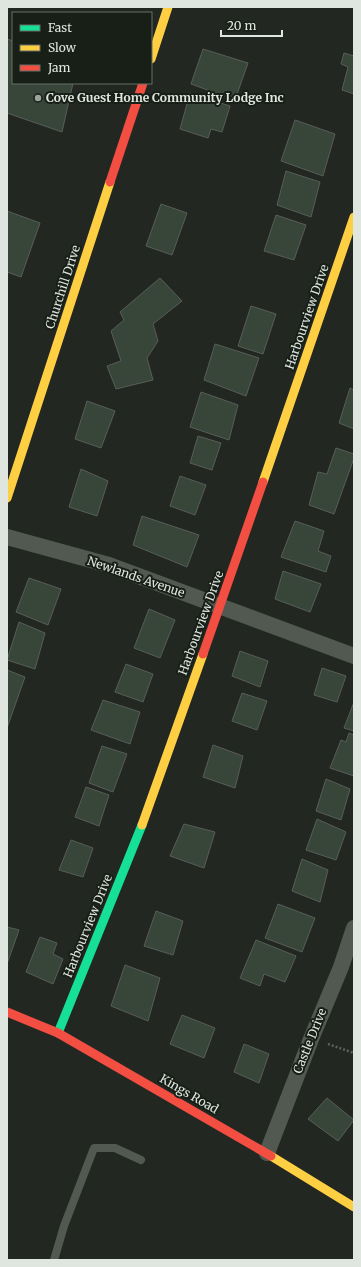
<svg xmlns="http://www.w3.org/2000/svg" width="361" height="1267" font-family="Merriweather,serif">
<rect width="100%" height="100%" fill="#222722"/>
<g fill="#374638" stroke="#595d59">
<path d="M7,39L13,41V83H73L62,132L7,113Z"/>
<path d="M203,49L248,63L235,100L191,84Z"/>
<path d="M344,53L354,56V94L342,90L348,67L341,64Z"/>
<path d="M190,93L230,106L222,132L211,129L208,138L180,129Z"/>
<path d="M295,120L335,134L323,176L281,161Z"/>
<path d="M286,171L320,182L311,217L277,205Z"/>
<path d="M161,204L187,213L172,255L146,246Z"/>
<path d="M7,211L40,223L21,277L7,272Z"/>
<path d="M276,215L306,225L294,260L264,251Z"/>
<path d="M160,278L182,301L153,324L158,341L147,358L153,380L116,389L107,366L121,361L111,331L124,320L120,312Z"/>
<path d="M251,306L276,314L263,354L238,346Z"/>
<path d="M215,344L259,358L246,396L204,380Z"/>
<path d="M350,388L354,390V429L339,423Z"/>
<path d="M201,392L238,405L229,440L190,427Z"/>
<path d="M87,401L115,411L101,448L75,439Z"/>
<path d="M198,436L221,443L212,470L190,463Z"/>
<path d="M336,448L354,454V458L334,514L309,505L318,472L327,474Z"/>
<path d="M81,469L108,481L97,516L69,507Z"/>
<path d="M180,476L206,485L195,515L170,506Z"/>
<path d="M142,516L199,535L187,567L133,545Z"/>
<path d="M295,521L324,531L318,551L331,556L326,572L281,557Z"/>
<path d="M283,571L321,584L310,612L275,599Z"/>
<path d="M29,578L61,589L48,625L16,612Z"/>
<path d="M149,609L175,620L160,658L134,648Z"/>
<path d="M19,622L45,633L35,669L7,660Z"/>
<path d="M240,651L268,661L260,687L232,676Z"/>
<path d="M126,664L153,674L143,702L115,692Z"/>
<path d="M322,668L346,676L337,702L314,695Z"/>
<path d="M7,670L25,677L7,728Z"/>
<path d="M242,693L267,701L257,730L232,721Z"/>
<path d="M103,700L140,712L130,744L91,730Z"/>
<path d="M354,702V731L344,728Z"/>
<path d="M349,733L354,735V776L330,768L341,740L346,742Z"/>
<path d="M213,745L243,756L235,788L203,777Z"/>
<path d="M102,746L127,754L113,792L89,783Z"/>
<path d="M326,779L350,789L341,820L316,811Z"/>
<path d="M86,787L109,795L99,826L75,817Z"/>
<path d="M317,819L346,832L336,860L306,850Z"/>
<path d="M184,824L215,832L204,868L170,856Z"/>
<path d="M71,840L93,848L83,877L59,870Z"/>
<path d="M302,859L328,870L320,902L292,891Z"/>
<path d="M278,904L315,918L302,952L265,938Z"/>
<path d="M156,911L183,921L173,955L144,946Z"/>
<path d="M7,927L19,930L7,964Z"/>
<path d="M40,937L57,943L53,954L63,959L53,984L26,972Z"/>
<path d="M256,940L296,956L285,982L264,974L260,986L240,978Z"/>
<path d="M125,965L160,978L148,1021L111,1006Z"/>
<path d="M182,1015L215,1028L204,1058L170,1044Z"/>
<path d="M244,1044L269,1054L259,1083L234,1072Z"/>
<path d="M327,1098L354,1120L338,1141L308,1119Z"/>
</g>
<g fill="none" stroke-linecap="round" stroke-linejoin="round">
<path stroke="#5d625d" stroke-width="2.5" stroke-dasharray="2 2" stroke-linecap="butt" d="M328,1044L354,1053"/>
<path stroke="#515951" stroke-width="8" d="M54,1260L64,1226L94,1148H115L141,1160"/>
<g stroke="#515951" stroke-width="16">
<path d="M7,537L109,565L354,656"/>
<path d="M267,1153L311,1039L341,967L354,928"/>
</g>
<path stroke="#16e098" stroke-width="9" d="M58,1033L142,825"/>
<g stroke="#ffcf43" stroke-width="9">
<path d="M151,59L168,7"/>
<path d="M263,482L354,217"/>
<path d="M7,498L110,182"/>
<path d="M142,825L203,654"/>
<path d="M271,1156L354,1207"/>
</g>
<g stroke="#f24e42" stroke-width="9">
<path d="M110,182L143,83"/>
<path d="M203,654L263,482"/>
<path d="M7,1012L58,1033L271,1156"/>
</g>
</g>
<circle fill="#9da29d" stroke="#171f17" stroke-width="1.5" cx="38" cy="98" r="4"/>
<g text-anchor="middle" stroke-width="4" stroke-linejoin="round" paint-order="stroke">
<g font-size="12" font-weight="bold" fill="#dfe5df" stroke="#171f17" text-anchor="start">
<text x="46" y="102">Cove Guest Home Community Lodge Inc</text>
</g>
<g font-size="12" fill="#dfe5df" stroke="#171f17">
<text transform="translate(63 287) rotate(-72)" y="4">Churchill Drive</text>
<text transform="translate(307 317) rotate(-71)" y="4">Harbourview Drive</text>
<text transform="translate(136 577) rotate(19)" y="4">Newlands Avenue</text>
<text transform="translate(201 623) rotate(-70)" y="4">Harbourview Drive</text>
<text transform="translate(88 926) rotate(-68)" y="4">Harbourview Drive</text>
<text transform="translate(310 1041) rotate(-68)" y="4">Castle Drive</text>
<text transform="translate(189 1094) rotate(30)" y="4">Kings Road</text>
</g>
</g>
<rect width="361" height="1267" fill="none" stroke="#dfe5df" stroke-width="16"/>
<rect x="12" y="12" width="140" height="72" fill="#171f17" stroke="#676e67"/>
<rect x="20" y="25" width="20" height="6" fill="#16e098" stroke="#676e67"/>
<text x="48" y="32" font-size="12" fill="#dfe5df">Fast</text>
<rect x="20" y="45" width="20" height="6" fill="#ffcf43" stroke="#676e67"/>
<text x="48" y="52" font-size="12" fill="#dfe5df">Slow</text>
<rect x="20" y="65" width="20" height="6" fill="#f24e42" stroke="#676e67"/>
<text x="48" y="72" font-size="12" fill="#dfe5df">Jam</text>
<path d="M221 30v6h61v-6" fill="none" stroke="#dfe5df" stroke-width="2"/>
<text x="227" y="30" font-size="12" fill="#dfe5df" stroke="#171f17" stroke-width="3" paint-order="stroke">20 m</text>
</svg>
